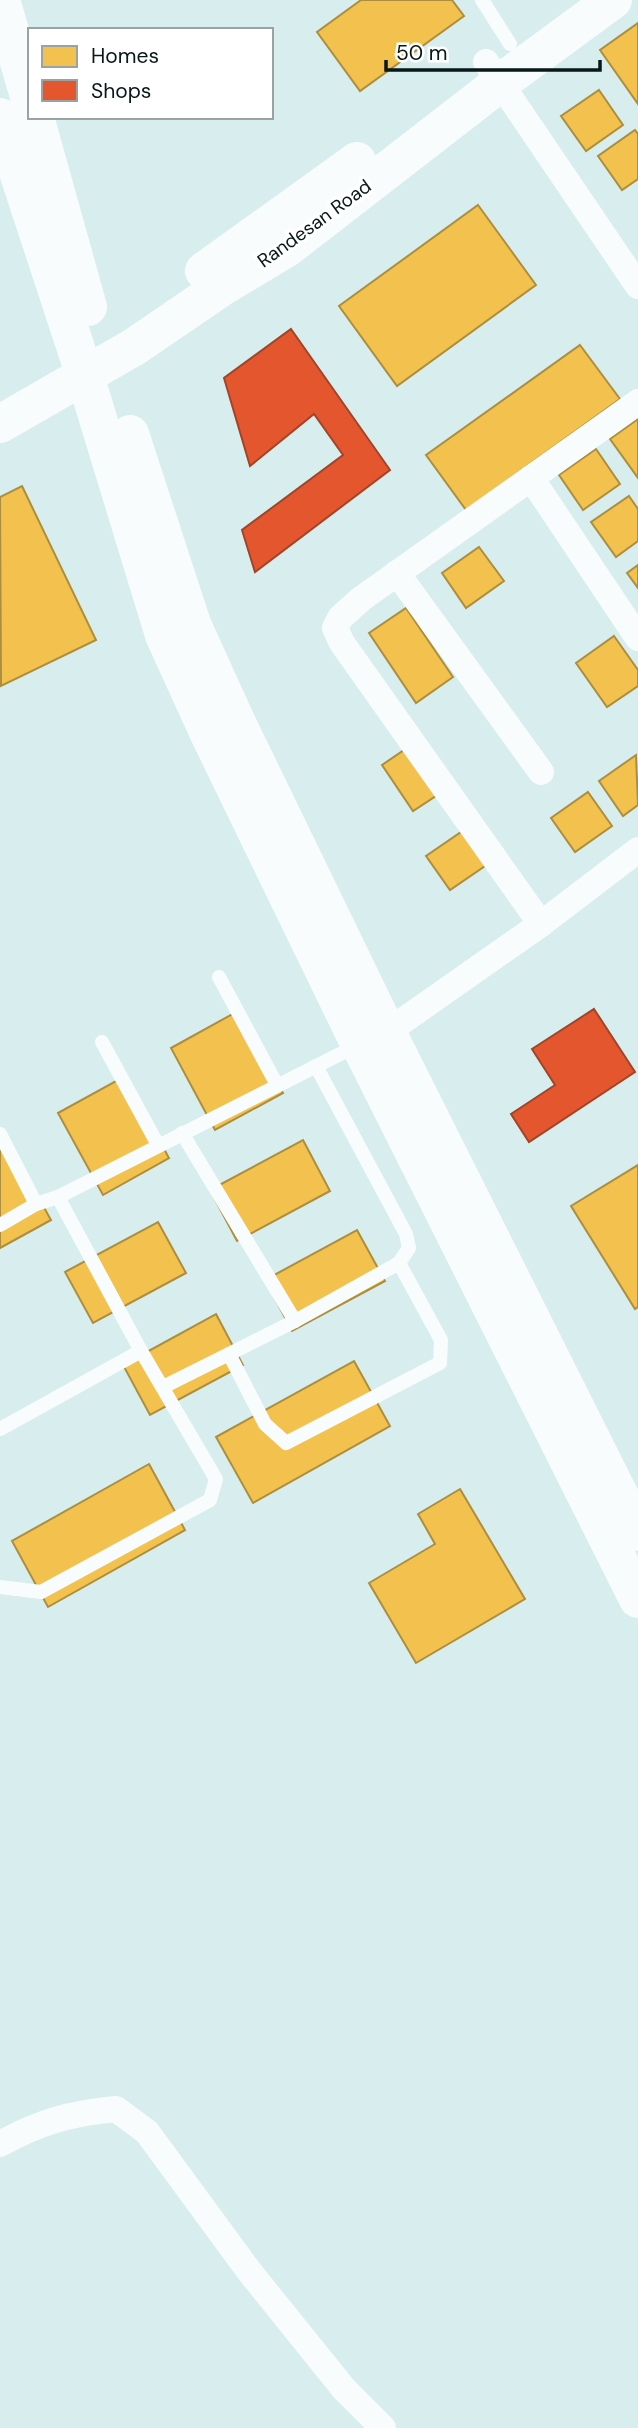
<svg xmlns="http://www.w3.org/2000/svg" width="638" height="2428" font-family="'DM Sans',sans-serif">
<rect width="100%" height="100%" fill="#d8eeee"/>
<g fill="#f2c14e" stroke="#ac8e3e" stroke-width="2">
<path d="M361,0H452L464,16L360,91L317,32Z"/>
<path d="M638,23V104L600,50Z"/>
<path d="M599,90L623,125L586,151L561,116Z"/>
<path d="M635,130L638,134V179L622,190L598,156Z"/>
<path d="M478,205L536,285L397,386L339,306Z"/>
<path d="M580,345L620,399L466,510L426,455Z"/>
<path d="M638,419V478L610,439Z"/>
<path d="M596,449L620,484L583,510L559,475Z"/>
<path d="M22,486L96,640L1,686L0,497Z"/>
<path d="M629,496L638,509V541L616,557L591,522Z"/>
<path d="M479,547L504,581L466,608L442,573Z"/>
<path d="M638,565V588L627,573Z"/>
<path d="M406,608L453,677L416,703L369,633Z"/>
<path d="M614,636L638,670V686L607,707L576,663Z"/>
<path d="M407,748L439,794L413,811L382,765Z"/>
<path d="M636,755L638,805L623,816L599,781Z"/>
<path d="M588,792L612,826L575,852L551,818Z"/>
<path d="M464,830L488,864L450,890L426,856Z"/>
<path d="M238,1011L283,1093L215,1130L171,1048Z"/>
<path d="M125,1076L169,1158L103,1195L58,1113Z"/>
<path d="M6,1139L51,1220L0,1248V1143Z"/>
<path d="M303,1140L330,1191L237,1241L210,1190Z"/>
<path d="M638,1165V1307L635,1309L571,1206Z"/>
<path d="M158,1222L186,1273L93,1323L65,1272Z"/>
<path d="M357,1230L385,1281L292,1331L265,1280Z"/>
<path d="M216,1314L243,1365L150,1415L123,1365Z"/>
<path d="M354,1361L390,1426L253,1503L216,1437Z"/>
<path d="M149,1464L185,1530L48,1607L12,1541Z"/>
<path d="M460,1489L525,1599L416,1663L369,1583L435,1544L418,1514Z"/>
</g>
<g fill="#e4572e" stroke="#a24427" stroke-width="2">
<path d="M291,329L390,470L255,572L242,530L343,455L314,414L250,466L224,378Z"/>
<path d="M594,1009L635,1072L529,1142L511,1114L555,1085L532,1049Z"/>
</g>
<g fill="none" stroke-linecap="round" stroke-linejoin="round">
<g stroke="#f9fcfc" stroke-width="14">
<path d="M482,0L510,44"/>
<path d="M219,977L277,1085"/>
<path d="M102,1042L158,1145"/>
<path d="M182,1133L295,1321"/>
<path d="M0,1134L36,1204"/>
<path d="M0,1225L36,1204L58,1197L358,1045"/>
<path d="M229,1354L265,1424L286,1443L440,1363L441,1340L399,1263"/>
<path d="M163,1387L295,1321L399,1263L409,1248L406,1234L316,1066"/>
<path d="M0,1429L141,1351"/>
<path d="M0,1587L41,1592L210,1500L216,1479L141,1351L58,1197"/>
</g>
<g stroke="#f9fcfc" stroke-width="26">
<path d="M486,62L638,286"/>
<path d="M531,478L638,638"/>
<path d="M397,573L541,772"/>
<path d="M541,924L342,643L335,628L340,618L361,599L638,402"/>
<path d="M387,1032L541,924L638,850"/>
<path d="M0,2144C39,2122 72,2113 116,2109L147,2132L249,2271L344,2389L383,2428"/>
</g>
<g stroke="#f9fcfc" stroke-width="38">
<path d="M1,0L30,100"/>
<path d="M0,117L85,376L164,635L210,736L360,1045L638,1599"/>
<path d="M35,117L88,307"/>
<path d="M204,271L357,161"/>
<path d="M0,424L134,347L222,287L287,248L500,83L613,0"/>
<path d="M130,434L192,624L237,723L387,1032L638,1532"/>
</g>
</g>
<g text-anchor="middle" stroke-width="7" stroke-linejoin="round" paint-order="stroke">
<g font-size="19" fill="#081717" stroke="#fff">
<text transform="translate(314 223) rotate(-36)" y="7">Randesan Road</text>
</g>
</g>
<rect x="28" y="28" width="245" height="91" fill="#ffffff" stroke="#9ca2a2" stroke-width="2"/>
<rect x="42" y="46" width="35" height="21" fill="#f2c14e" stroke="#9ca2a2" stroke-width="2"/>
<text x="91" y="63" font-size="21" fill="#081717">Homes</text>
<rect x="42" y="80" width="35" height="21" fill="#e4572e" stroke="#9ca2a2" stroke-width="2"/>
<text x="91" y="98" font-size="21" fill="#081717">Shops</text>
<path d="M386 60v10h214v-10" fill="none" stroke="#081717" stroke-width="3.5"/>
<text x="396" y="60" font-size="21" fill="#081717" stroke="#ffffff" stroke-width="5" paint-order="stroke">50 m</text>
</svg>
